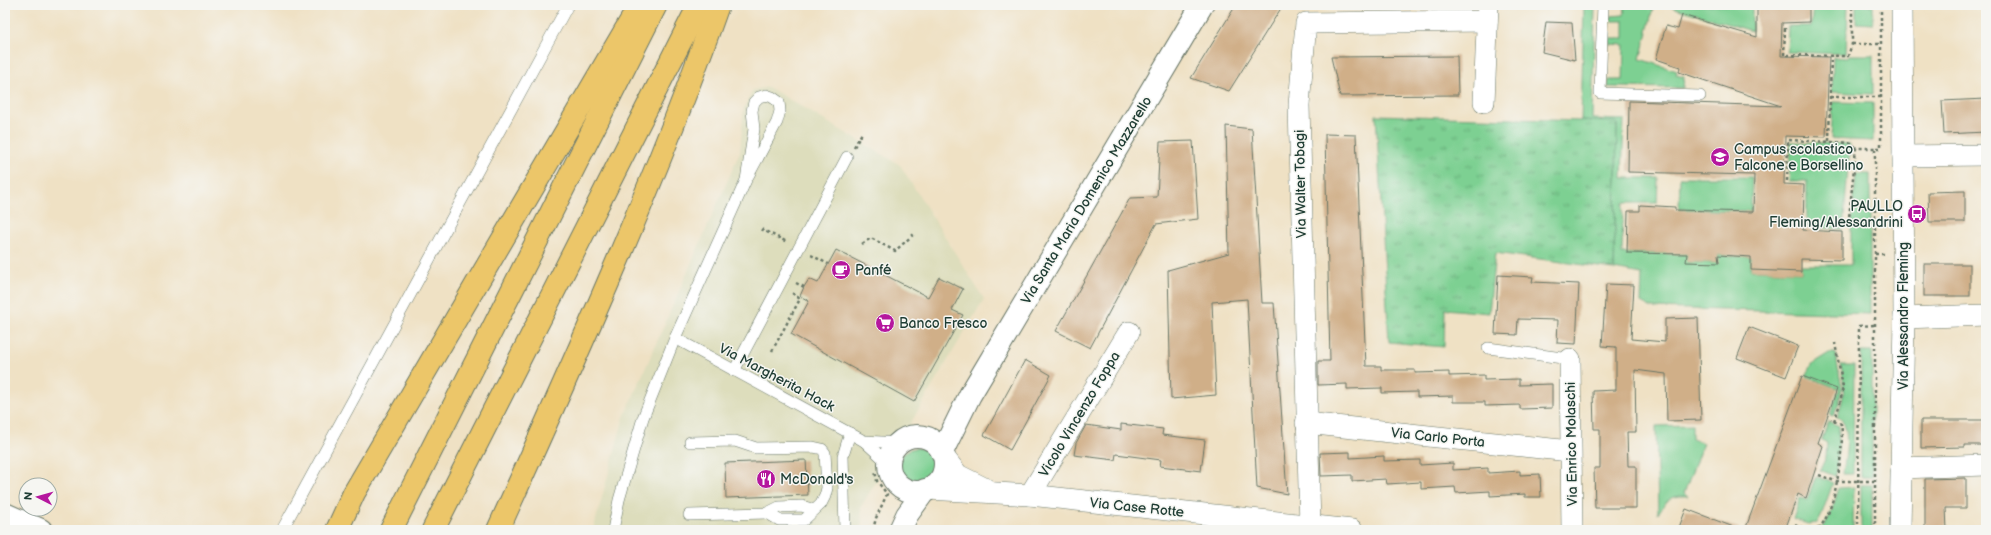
<svg xmlns="http://www.w3.org/2000/svg" width="1991" height="535" font-family="'Balsamiq Sans',sans-serif">
<defs>
<pattern id="park-tufts" width="24" height="20" patternUnits="userSpaceOnUse"><rect width="24" height="20" fill="#7dd092"/><path d="M3 7l-1-3M5 7V3M7 7l1-3M15 17l-1-3M17 17v-4M19 17l1-3" fill="none" stroke="#66aa78"/></pattern>
</defs>
<rect width="100%" height="100%" fill="#f6f6f2"/>
<filter id="ink" filterUnits="userSpaceOnUse"><feTurbulence type="fractalNoise" baseFrequency=".025" numOctaves="2"/><feDisplacementMap in="SourceGraphic" scale="8" xChannelSelector="R" yChannelSelector="G"/><feConvolveMatrix kernelMatrix="1 2 1 2 8 2 1 2 1" color-interpolation-filters="sRGB"/></filter>
<filter id="wash" filterUnits="userSpaceOnUse"><feTurbulence type="fractalNoise" baseFrequency=".012" numOctaves="4" result="noise"/><feDisplacementMap in="SourceGraphic" scale="16" xChannelSelector="R" yChannelSelector="G"/><feGaussianBlur stdDeviation="0.9" result="paint"/><feColorMatrix in="noise" values="0 0 0 0 0 0 0 0 0 0 0 0 0 0 0 0 0 1.4 0 .05"/><feComposite in="paint" operator="in"/></filter>
<g filter="url(#wash)">
<rect width="100%" height="100%" fill="#efe1c4"/>
<path fill="#ddddbc" d="M768,87L900,165L984,299L861,507L862,530H593L624,417L740,152L744,107L753,90Z"/>
<g fill="#7dd092" stroke="#4e8663">
<path d="M1584,5H1595L1592,119L1624,120L1622,178H1658L1657,203H1623L1622,253L1687,254V262L1718,263V255L1751,257V270L1801,272V265H1851V229L1856,174H1870V314L1652,308L1641,302L1642,274L1614,269L1617,123L1581,121Z"/>
<path d="M1611,5H1654L1640,59L1677,71L1676,75L1684,77L1683,88L1608,87L1609,80H1623L1624,45L1610,44V38H1624V21H1611V16L1624,15L1625,7Z"/>
<path d="M1665,5H1752V31Z"/>
<path d="M1813,5H1848L1846,54L1787,52L1788,26H1811Z"/>
<path d="M1856,5H1873V24L1856,23Z"/>
<path d="M1850,55H1873V94L1832,92L1833,57L1849,58Z"/>
<path d="M1833,102L1873,103V141L1831,139Z"/>
<path d="M1791,142L1850,144L1843,229L1806,227C1808,212 1806,197 1807,181H1789Z"/>
<path d="M1680,177H1752L1751,211L1679,209Z"/>
<rect x="1861" y="352" width="11" height="125"/>
<path d="M1829,353H1835L1842,388L1839,403L1833,416L1830,415L1839,389L1806,376L1813,363Z"/>
<path d="M1841,365H1854L1853,474H1843C1845,457 1851,433 1841,418L1837,417C1845,396 1845,386 1841,365Z"/>
<path d="M1828,421L1839,426L1838,456L1835,476L1820,470L1826,457L1827,443L1822,440Z"/>
<path d="M1692,425V439L1703,443L1684,493L1688,496C1671,495 1666,500 1658,514L1656,426Z"/>
<circle cx="917" cy="466" r="18"/>
<path d="M1816,476L1833,483L1820,519L1817,523L1808,524L1793,519L1800,498L1807,500Z"/>
<rect x="1861" y="485" width="11" height="45"/>
<path d="M1854,487L1853,530H1820L1829,518L1839,488Z"/>
</g>
<path fill="url(#park-tufts)" stroke="#4e8663" d="M1376,115L1617,122L1614,269L1495,253L1489,313L1445,309L1444,347L1389,342Z"/>
<g id="blocks">
<g fill="#d0af88">
<path d="M1236,5H1283L1229,91L1191,78Z"/>
<path d="M1757,5H1809V22L1782,23L1781,56L1829,57L1826,137L1785,136L1784,184L1804,185L1803,230L1842,232V260L1801,259V272L1751,270V257L1718,255L1719,263L1686,262L1687,254L1627,253L1628,211H1640V205L1675,207V210L1753,212L1754,175L1628,172L1629,101L1781,106L1679,72L1680,67L1656,59L1666,26L1678,29L1682,15L1757,37Z"/>
<path d="M1546,22L1572,23L1575,60L1542,52Z"/>
<path d="M1457,56L1458,95L1340,96L1331,57Z"/>
<path d="M1986,99V132L1944,134L1942,101Z"/>
<path d="M1226,126L1252,129L1262,303H1274L1287,494L1257,488L1247,299L1212,302L1216,395L1171,399L1168,270L1229,253Z"/>
<path d="M1325,134L1356,135L1366,366H1381V370H1415V373L1449,372V376L1484,375V380L1519,379V385L1552,384V408L1520,409V405L1485,406V402H1453V396L1417,397V392L1382,393V388L1347,389V384L1318,385V361H1330Z"/>
<path d="M1193,141L1198,219L1156,224L1090,348L1056,331L1130,198L1157,197L1160,142Z"/>
<path d="M1965,191V222H1929L1928,192Z"/>
<path d="M836,250L928,297L939,277L963,289L952,310L963,315L914,402L791,334L809,301L800,296L804,287L809,279L818,283Z"/>
<rect x="1924" y="264" width="46" height="32"/>
<path d="M1498,275L1533,277L1532,282L1579,284L1576,344L1557,343L1558,320L1518,319L1517,335L1495,334Z"/>
<path d="M1606,284L1634,285L1631,339L1665,342V319L1698,318L1701,420L1667,421L1666,374L1635,370L1636,432H1627L1628,466H1636V508H1595L1594,468H1600V429H1594L1593,391L1616,390V347L1602,346Z"/>
<path d="M1749,327L1798,346L1786,377L1737,358Z"/>
<path d="M1025,360L1051,375L1010,450L984,435Z"/>
<path d="M1802,376L1837,389L1818,443L1823,446L1806,498L1798,494L1785,530H1745Z"/>
<path d="M1921,420H1986V445H1965V447L1921,448Z"/>
<path d="M1121,424L1163,429L1162,435L1205,440L1201,471L1160,466L1161,460L1116,454L1115,460L1074,455L1076,443L1086,425L1121,430Z"/>
<path d="M1350,452V458L1384,456V461L1420,460V465L1453,463V470L1488,468V473L1520,471V475L1540,474L1541,497H1525V494L1490,496V491L1456,493L1455,487L1421,489V482L1387,484L1386,479L1352,481V475L1321,476L1320,453Z"/>
<path d="M806,460L808,495L726,498L725,463Z"/>
<path d="M1966,478V508H1946L1947,530H1925V479Z"/>
<path d="M1686,509L1739,529V530H1678Z"/>
</g>
</g>
</g>
<g filter="url(#ink)">
<use href="#blocks" fill-opacity="0" stroke="#687666" stroke-width="1"/>
<g fill="none" stroke-linecap="round" stroke-linejoin="round">
<g stroke="#687666" stroke-width="12">
<g id="service">
<path d="M1603,5L1600,93L1700,96"/>
<path d="M675,338L864,441L889,464"/>
<path d="M1488,348L1570,359"/>
<path d="M734,371L847,157"/>
<path d="M864,441L899,443"/>
<path d="M690,442L735,441L756,448L813,447L822,449L825,453L827,488L825,496L821,504L804,520H779L767,513"/>
<path d="M689,515L767,513L779,507L802,506L814,510"/>
<path d="M282,530L568,5"/>
<path d="M613,530L619,500L643,418L675,338L746,180L777,122L780,111L779,102L772,97L766,95L759,97L754,102L752,111L754,129L746,180"/>
<path d="M845,530L843,456L850,433"/>
</g>
</g>
<g stroke="#687666" stroke-width="22">
<g id="minor">
<path d="M1484,102L1488,5"/>
<path d="M1903,156L1986,155"/>
<path d="M1904,318L1986,315"/>
<path d="M1570,359L1572,530"/>
<path d="M1306,423L1570,451"/>
<path d="M944,457L958,475L986,489"/>
<path d="M1901,468L1986,465"/>
<path d="M928,489L1030,495L1352,530"/>
<path d="M1030,495L1129,332"/>
<path d="M1310,526L1299,105L1306,23L1487,21"/>
<path d="M1900,530L1904,318L1902,5"/>
</g>
</g>
<g stroke="#687666" stroke-width="24">
<g id="tertiary">
<circle cx="917" cy="464" r="28"/>
<path d="M942,452L970,395L1202,5"/>
<path d="M5,514L41,530"/>
<path d="M900,530L907,515L925,490"/>
</g>
</g>
<g stroke="#687666" stroke-width="24">
<g id="trunk">
<path d="M337,530L354,493L640,5"/>
<path d="M391,530L656,5"/>
<path d="M433,530L699,5"/>
<path d="M498,530C576,357 655,184 718,5"/>
</g>
</g>
<g stroke="#687666" stroke-width="2.5" stroke-dasharray="3 3" stroke-linecap="butt">
<path d="M1785,28L1784,55L1848,56L1852,44V5"/>
<path d="M1852,44H1881"/>
<path d="M1830,97H1882"/>
<path d="M1829,141L1831,56"/>
<path d="M854,147L862,133"/>
<path d="M1787,181L1788,140L1852,143L1856,148"/>
<path d="M1848,228L1856,148H1875"/>
<path d="M761,229L787,242"/>
<path d="M862,244L871,238L895,251L914,234"/>
<path d="M1875,254H1885"/>
<path d="M811,255L828,264"/>
<path d="M796,283L804,287"/>
<path d="M772,351L800,299L791,292"/>
<path d="M1834,421L1840,404L1843,387L1835,343"/>
<path d="M1819,475L1835,481H1875"/>
<path d="M1795,524C1801,527 1809,531 1816,529C1835,523 1845,441 1841,424L1831,419"/>
<path d="M298,529L307,530"/>
<path d="M873,530L876,518L887,494L877,481L875,471"/>
<path d="M1858,530L1859,326L1875,325"/>
<path d="M1875,530V148H1881V5"/>
</g>
<use href="#service" stroke="#fff" stroke-width="11"/>
<use href="#minor" stroke="#fff" stroke-width="21"/>
<use href="#tertiary" stroke="#fff" stroke-width="22"/>
<use href="#trunk" stroke="#ecc669" stroke-width="22"/>
</g>
</g>
<defs>
<g id="school-disc" transform="scale(1)"><circle r="9.5" fill="#b5179e" stroke="#f6f6f2"/><path d="M0-5L7-2L0 1L-7-2ZM-4 1L0 2.5L4 1V4Q0 6-4 4Z" fill="#fff"/></g>
<g id="bus-disc" transform="scale(1)"><circle r="9.5" fill="#b5179e" stroke="#f6f6f2"/><path d="M-5-6H5V4H4V6H2V4H-2V6H-4V4H-5ZM-3.5-4V0h7V-4ZM-3.5 1.2v1.5H-2V1.2ZM2 1.2v1.5H3.5V1.2Z" fill="#fff"/></g>
<g id="cafe-disc" transform="scale(1)"><circle r="9.5" fill="#b5179e" stroke="#f6f6f2"/><path d="M-5.5-4.5H6V0H3Q3 3.5 0 3.5H-2.5Q-5.5 3.5-5.5 0ZM3-3.2v2h1.7v-2ZM-6 4.5H4V6H-6Z" fill="#fff"/></g>
<g id="supermarket-disc" transform="scale(1)"><circle r="9.5" fill="#b5179e" stroke="#f6f6f2"/><path d="M-6-5.5h2.5l.6 2H6L4.5 2H-2.5L-4.4-4H-6ZM-1.5 3.2a1.3 1.3 0 1 0 .1 0ZM3 3.2a1.3 1.3 0 1 0 .1 0Z" fill="#fff"/></g>
<g id="restaurant-disc" transform="scale(1)"><circle r="9.5" fill="#b5179e" stroke="#f6f6f2"/><path d="M-5-6h1v4h1v-4h1v4h1v-4h1v5L-1.5 .5V6h-2V.5L-5-1ZM5-6V6H3V1.5H1.5Q1.5-4 5-6Z" fill="#fff"/></g>
</defs>
<g fill-rule="evenodd">
<use href="#school-disc" x="1720" y="157"/>
<use href="#bus-disc" x="1917" y="214"/>
<use href="#cafe-disc" x="841" y="270"/>
<use href="#supermarket-disc" x="885" y="323"/>
<use href="#restaurant-disc" x="766" y="479"/>
</g>
<g text-anchor="middle" stroke-width="3" stroke-linejoin="round" paint-order="stroke">
<g font-size="14" fill="#1f3d34" stroke="#f6f6f2" text-anchor="start">
<text x="1734" y="154">Campus scolastico<tspan x="1734" dy="16">Falcone e Borsellino</tspan></text>
<text x="1903" y="211" text-anchor="end">PAULLO<tspan x="1903" dy="16">Fleming/Alessandrini</tspan></text>
<text x="855" y="275">Panfé</text>
<text x="899" y="328">Banco Fresco</text>
<text x="780" y="484">McDonald's</text>
</g>
<g font-size="14" fill="#1f3d34" stroke="#f6f6f2">
<text transform="translate(1300 184) rotate(-91)" y="5">Via Walter Tobagi</text>
<text transform="translate(1086 200) rotate(-59)" y="5">Via Santa Maria Domenico Mazzarello</text>
<text transform="translate(1903 316) rotate(-90)" y="5">Via Alessandro Fleming</text>
<text transform="translate(777 377) rotate(28)" y="5">Via Margherita Hack</text>
<text transform="translate(1079 414) rotate(-59)" y="5">Vicolo Vincenzo Foppa</text>
<text transform="translate(1438 437) rotate(6)" y="5">Via Carlo Porta</text>
<text transform="translate(1571 444) rotate(-91)" y="5">Via Enrico Molaschi</text>
<text transform="translate(1137 507) rotate(6)" y="5">Via Case Rotte</text>
</g>
</g>
<rect width="1991" height="535" fill="none" stroke="#f6f6f2" stroke-width="20"/>
<g transform="translate(38 497) rotate(276)"><circle r="19" fill="#f6f6f2" stroke="#a0aca6"/>
<path d="M0-3L7 15L0 10L-7 15Z" fill="#b5179e"/>
<text y="-6" font-size="11" font-weight="bold" text-anchor="middle" fill="#1f3d34">N</text>
</g>
</svg>
